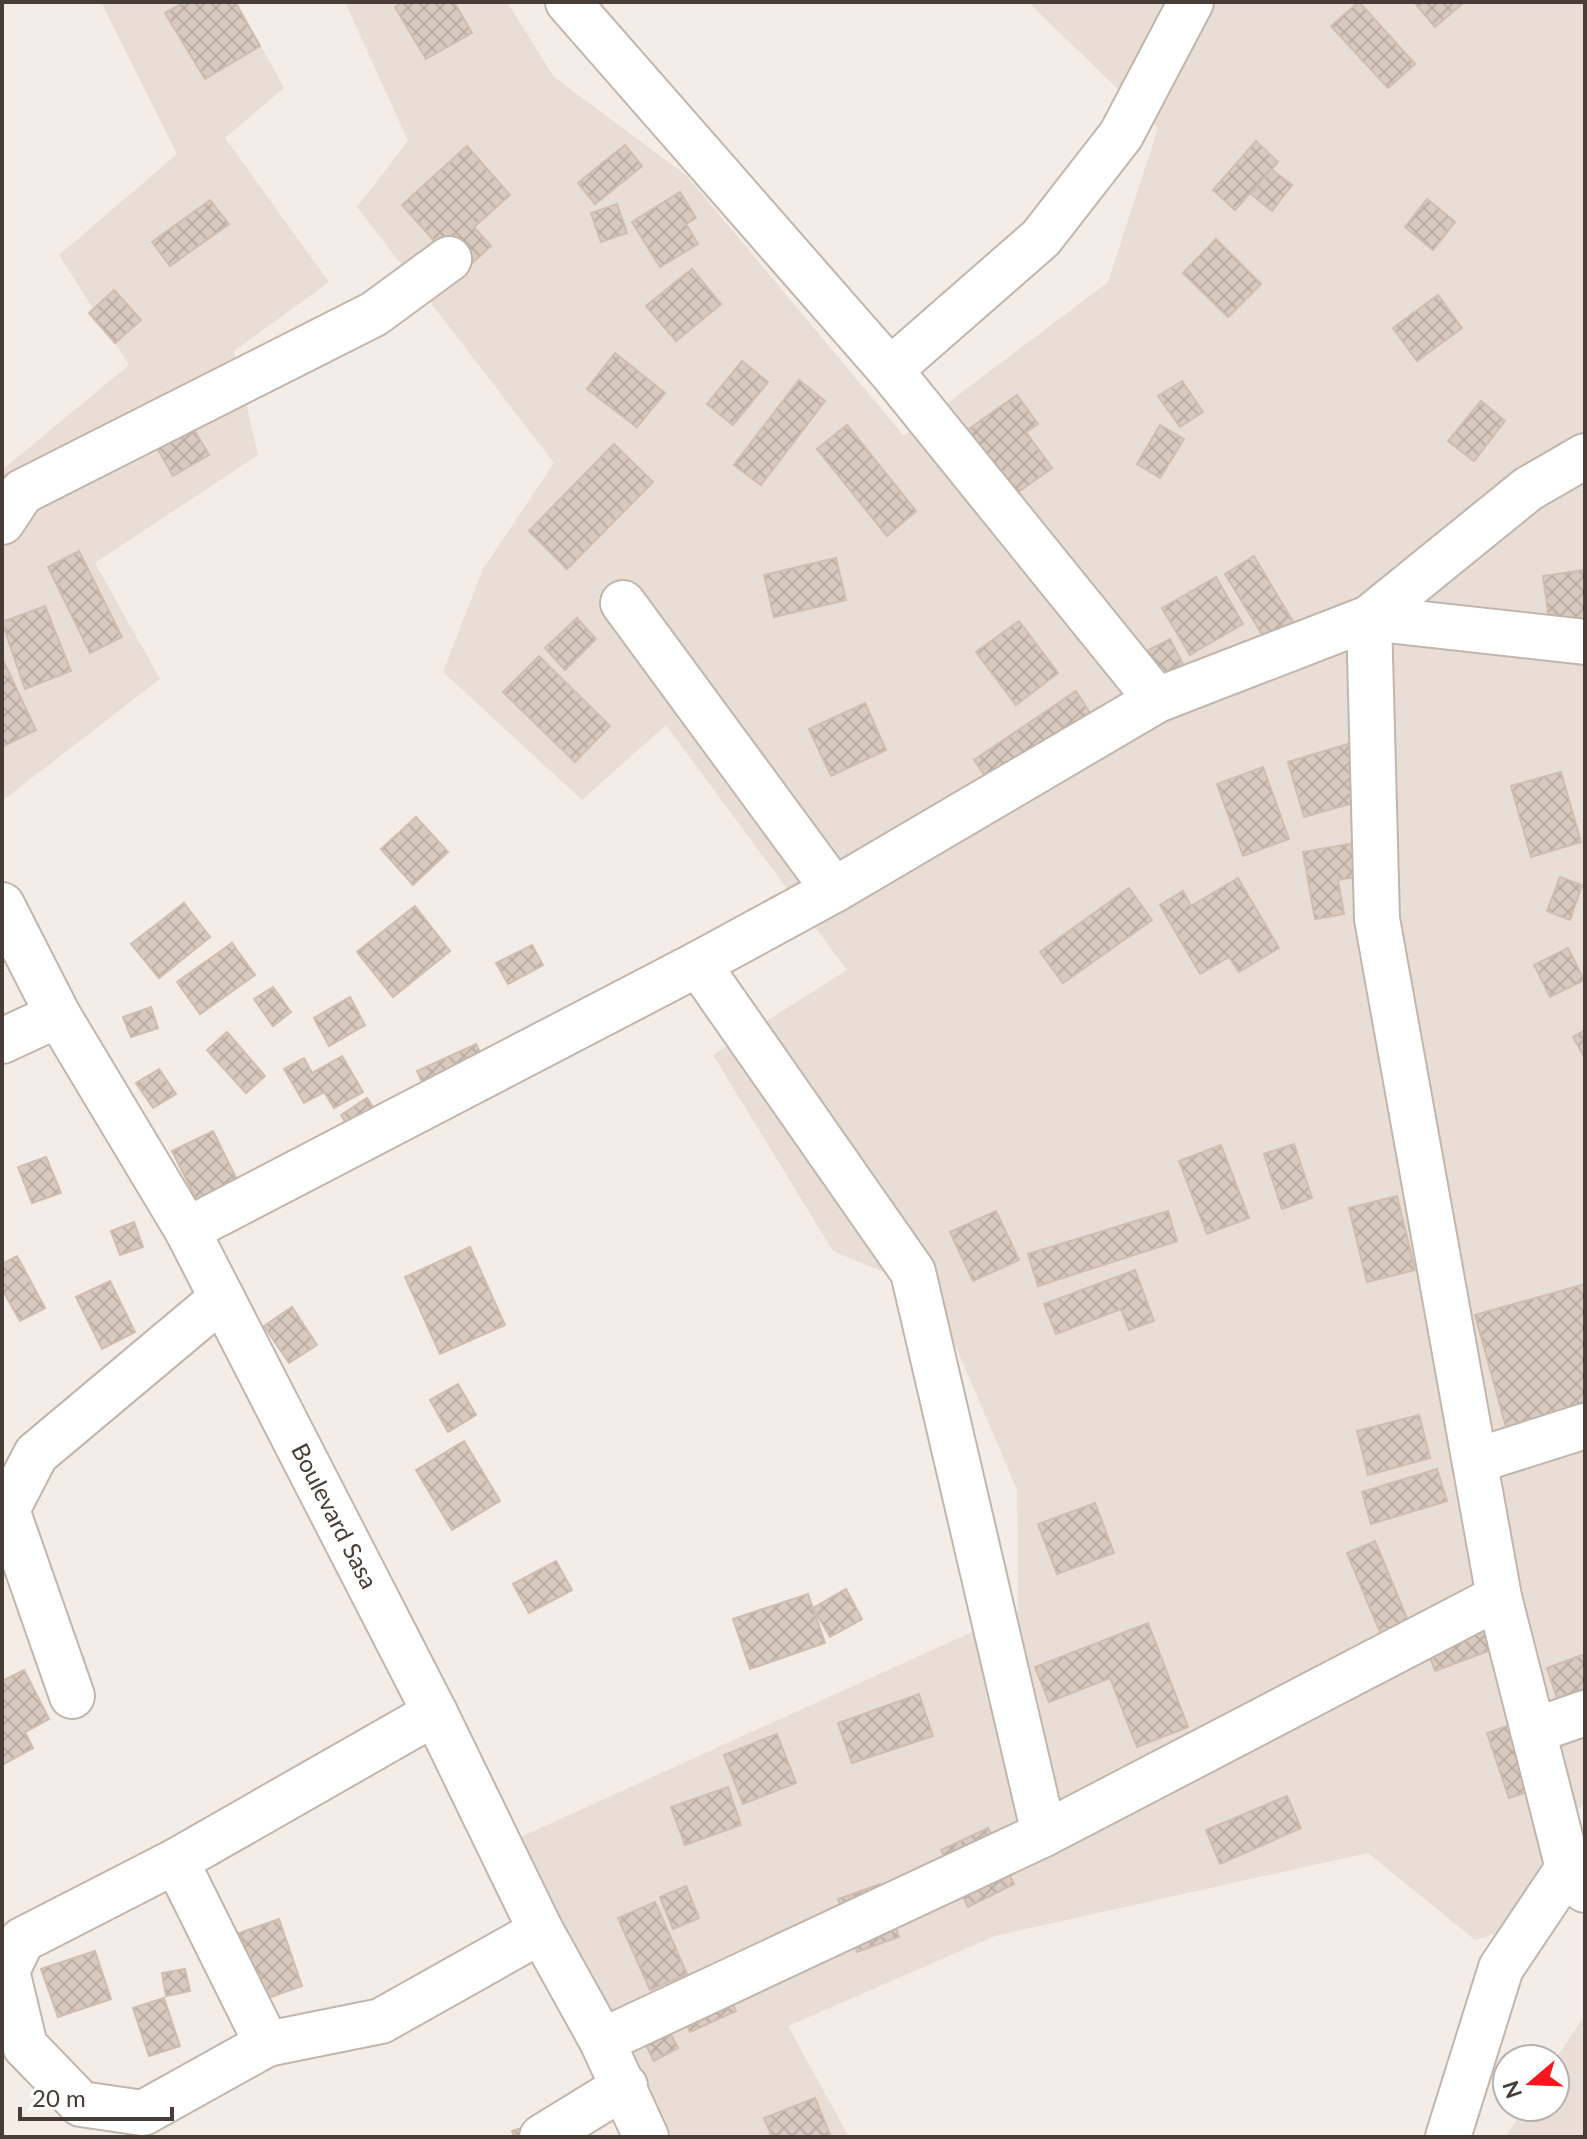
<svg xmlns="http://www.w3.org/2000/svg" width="1587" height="2139" font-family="Lato,sans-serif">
<defs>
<pattern id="building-cross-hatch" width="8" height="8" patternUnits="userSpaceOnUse" patternTransform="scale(2)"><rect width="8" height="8" fill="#d8cabf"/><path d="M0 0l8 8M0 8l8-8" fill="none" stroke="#bbaea5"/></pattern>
</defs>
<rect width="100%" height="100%" fill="#f4ede7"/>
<g fill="#e8ded5">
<path d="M101,2H237L284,88L225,138L329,282L234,351L258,455L95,563L160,679L2,801V470L129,365L59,255L177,154Z"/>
<path d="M345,2H507L554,77L686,175L904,436L1108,282L1158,128L1028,2H1585V1805L1540,1832L1554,1916L1475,1940L1368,1853L995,1936L788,2026L849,2137H639L494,1849L1018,1611L1017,1490L933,1293L833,1251L713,1055L847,970L666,725L582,800L443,672L483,569L554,463L357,207L408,141Z"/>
<path d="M1585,2015V2137H1506L1525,2107H1555V2060Z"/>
</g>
<g fill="url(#building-cross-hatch)" stroke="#d0bdaf" stroke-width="2">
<path d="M185,2H235L260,46L205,79L165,13Z"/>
<path d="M403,2H454L472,33L426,59L395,7Z"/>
<path d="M1359,2L1415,64L1388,88L1331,26Z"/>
<path d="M1414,2H1460L1462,4L1435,27Z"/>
<path d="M1256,141L1278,162L1235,210L1213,190Z"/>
<path d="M625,145L642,166L595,204L578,183Z"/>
<path d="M467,146L510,195L474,227L491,246L462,272L402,205Z"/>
<path d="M1271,169L1292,185L1272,211L1251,194Z"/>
<path d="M680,192L696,218L686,224L698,244L660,267L632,222Z"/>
<path d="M1427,199L1455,222L1433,250L1405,227Z"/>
<path d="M210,200L229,224L170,266L152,242Z"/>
<path d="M617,204L627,233L601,242L591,213Z"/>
<path d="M1216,239L1261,284L1228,317L1183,273Z"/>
<path d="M692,269L721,304L676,341L646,306Z"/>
<path d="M114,290L141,320L115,343L89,313Z"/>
<path d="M1438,295L1462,328L1417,361L1393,328Z"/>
<path d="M615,353L665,393L637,427L587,389Z"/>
<path d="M742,361L768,382L733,425L707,404Z"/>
<path d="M799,380L825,401L761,485L734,465Z"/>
<path d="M1182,381L1203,412L1180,427L1158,396Z"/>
<path d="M1017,395L1038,424L1026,432L1052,468L999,506L952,441Z"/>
<path d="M1481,401L1505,421L1474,461L1448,441Z"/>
<path d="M182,409L209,455L173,476L147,430Z"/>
<path d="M847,425L916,511L887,536L817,449Z"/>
<path d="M1160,425L1184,439L1160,478L1137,464Z"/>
<path d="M614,444L653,482L567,569L529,531Z"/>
<path d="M79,551L122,637L90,653L48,567Z"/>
<path d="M1254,556L1299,632L1271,649L1225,574Z"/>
<path d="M836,558L846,600L774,617L764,575Z"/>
<path d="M1585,570V658L1555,662L1543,576Z"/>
<path d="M1216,577L1243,624L1190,655L1162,608Z"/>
<path d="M45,606L71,671L25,689L2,622Z"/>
<path d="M577,618L596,639L565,670L545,648Z"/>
<path d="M1019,621L1058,673L1016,705L976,652Z"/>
<path d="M1170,639L1187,672L1150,691L1133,658Z"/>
<path d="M539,656L610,726L575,762L503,692Z"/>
<path d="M2,658L36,730L2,747Z"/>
<path d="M1076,691L1101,730L1001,798L974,760Z"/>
<path d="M865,703L886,750L831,776L809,729Z"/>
<path d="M1351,743L1367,799L1304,817L1288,762Z"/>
<path d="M1263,767L1289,839L1243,856L1217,784Z"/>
<path d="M1561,772L1581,842L1531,857L1511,786Z"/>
<path d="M416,817L448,852L413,885L381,849Z"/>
<path d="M1361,842L1367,875L1338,880L1344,914L1315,919L1303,852Z"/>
<path d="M1560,877L1582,885L1570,920L1547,911Z"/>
<path d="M1238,878L1279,948L1239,972L1229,957L1200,974L1160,905L1183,891L1191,906Z"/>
<path d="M1129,888L1152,920L1063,983L1040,952Z"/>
<path d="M184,903L210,937L159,978L131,944Z"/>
<path d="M415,906L450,951L393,997L357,952Z"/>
<path d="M232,943L255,975L200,1014L177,982Z"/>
<path d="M532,945L543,965L508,984L496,963Z"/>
<path d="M1568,948L1584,980L1550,997L1534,965Z"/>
<path d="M273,987L291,1012L273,1026L254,999Z"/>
<path d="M350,997L365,1025L329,1046L314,1018Z"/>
<path d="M151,1007L158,1028L131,1037L123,1017Z"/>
<path d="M1585,1030V1058L1573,1037Z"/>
<path d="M227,1032L265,1076L246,1093L207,1050Z"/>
<path d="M476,1044L498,1093L439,1119L417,1071Z"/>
<path d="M342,1056L363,1092L334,1108L324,1092L304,1103L284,1069L304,1058L312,1073Z"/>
<path d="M159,1069L176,1094L153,1108L136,1083Z"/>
<path d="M367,1098L385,1126L358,1143L341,1115Z"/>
<path d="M213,1131L242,1190L202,1210L172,1151Z"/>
<path d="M1294,1144L1312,1198L1282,1209L1264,1154Z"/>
<path d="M1221,1145L1249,1218L1207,1234L1179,1161Z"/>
<path d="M46,1157L61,1193L32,1203L18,1167Z"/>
<path d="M1397,1196L1415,1270L1367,1282L1349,1208Z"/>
<path d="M996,1211L1019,1260L973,1281L950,1232Z"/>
<path d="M1168,1211L1177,1241L1038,1286L1028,1254Z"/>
<path d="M134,1222L143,1247L120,1255L111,1231Z"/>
<path d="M470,1247L505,1325L440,1354L405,1277Z"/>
<path d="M17,1256L45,1308L20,1321L2,1289V1264Z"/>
<path d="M1135,1270L1154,1321L1129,1330L1121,1309L1056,1334L1044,1304Z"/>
<path d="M110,1281L135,1332L102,1349L76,1297Z"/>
<path d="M1585,1284V1404L1506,1427L1475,1315Z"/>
<path d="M292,1307L317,1345L289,1363L264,1326Z"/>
<path d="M458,1384L476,1415L448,1432L430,1400Z"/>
<path d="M1419,1415L1430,1458L1368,1475L1357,1431Z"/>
<path d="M464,1441L500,1501L452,1530L416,1470Z"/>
<path d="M1437,1469L1447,1501L1371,1524L1362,1492Z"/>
<path d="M1095,1503L1114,1553L1057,1574L1038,1524Z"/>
<path d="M1375,1541L1420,1650L1392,1661L1347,1553Z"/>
<path d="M556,1561L572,1590L529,1613L513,1584Z"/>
<path d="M846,1589L862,1619L830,1637L813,1608Z"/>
<path d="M808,1594L825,1643L750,1669L733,1619Z"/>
<path d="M1487,1615L1499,1647L1435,1671L1423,1638Z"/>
<path d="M1148,1623L1188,1727L1137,1747L1110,1678L1049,1702L1035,1667Z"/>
<path d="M1585,1654V1689L1557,1698L1547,1668Z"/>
<path d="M24,1670L49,1719L25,1732L33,1748L2,1765V1681Z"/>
<path d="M919,1694L933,1736L852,1763L838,1723Z"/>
<path d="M1519,1722L1542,1787L1509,1798L1487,1733Z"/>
<path d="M777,1734L796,1783L743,1804L724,1755Z"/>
<path d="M728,1787L741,1825L685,1845L671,1807Z"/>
<path d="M1287,1796L1301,1828L1220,1864L1206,1830Z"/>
<path d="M988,1828L1014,1884L968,1907L941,1850Z"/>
<path d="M880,1884L899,1937L857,1952L838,1899Z"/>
<path d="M686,1886L699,1918L673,1929L660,1897Z"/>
<path d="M655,1902L687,1974L650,1990L618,1918Z"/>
<path d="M279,1919L302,1986L263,2000L239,1933Z"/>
<path d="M95,1951L111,1999L58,2017L41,1969Z"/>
<path d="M185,1969L190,1991L166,1996L162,1973Z"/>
<path d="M724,1984L736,2011L690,2032L678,2005Z"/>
<path d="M164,1998L180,2046L149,2056L133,2008Z"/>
<path d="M664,2021L678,2048L654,2061L640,2034Z"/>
<path d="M815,2098L831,2137H772L764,2118Z"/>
<path d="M536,2124L540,2137H514L512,2131Z"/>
</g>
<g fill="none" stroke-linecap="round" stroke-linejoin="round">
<g stroke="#c2b6ac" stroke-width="48">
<g id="minor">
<path d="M568,2L890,370L1157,700"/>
<path d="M890,370L1041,238L1121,135L1191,2"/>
<path d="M1585,456L1528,489L1369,618L1377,919L1499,1597L1568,1868L1585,1890"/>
<path d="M2,522L22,492L374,314L449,259"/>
<path d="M623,603L834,890"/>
<path id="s1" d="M2,905L58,1015L187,1230L435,1713L541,1931L602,2041L646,2137"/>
<path d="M698,964L913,1272L1044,1834"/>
<path d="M2,1041L58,1015"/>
<path d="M187,1230L698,964L834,890L1157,700L1369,618L1585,642"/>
<path d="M1475,1461L1585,1426"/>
<path d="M72,1696L7,1510L36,1454L222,1298"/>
<path d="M435,1713L176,1861L267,2044L381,2021L541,1931"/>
<path d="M1533,1731L1585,1713"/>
<path d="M176,1861L22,1940L7,1971L25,2046L81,2104L143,2113L267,2044"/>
<path d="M602,2041L1044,1834L1499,1597"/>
<path d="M542,2137L625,2086"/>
<path d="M1448,2137L1501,1968L1568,1868"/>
</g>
</g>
<use href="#minor" stroke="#fff" stroke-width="44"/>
</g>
<g text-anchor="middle" stroke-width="7" stroke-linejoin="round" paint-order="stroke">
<g font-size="24" fill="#473d36" stroke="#fff">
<text dy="8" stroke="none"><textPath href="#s1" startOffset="696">Boulevard Sasa</textPath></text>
</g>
</g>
<rect width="1587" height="2139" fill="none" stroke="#473d36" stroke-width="8"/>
<g transform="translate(1531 2083) rotate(251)"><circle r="38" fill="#ffffff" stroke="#b5b1af" stroke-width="2"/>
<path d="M0-6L14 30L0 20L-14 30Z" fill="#fc151d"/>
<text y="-12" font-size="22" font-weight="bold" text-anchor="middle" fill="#473d36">N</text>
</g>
<path d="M20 2107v12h152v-12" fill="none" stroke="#473d36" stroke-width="4"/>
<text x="32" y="2107" font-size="24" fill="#473d36" stroke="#ffffff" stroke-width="6" paint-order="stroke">20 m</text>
</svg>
